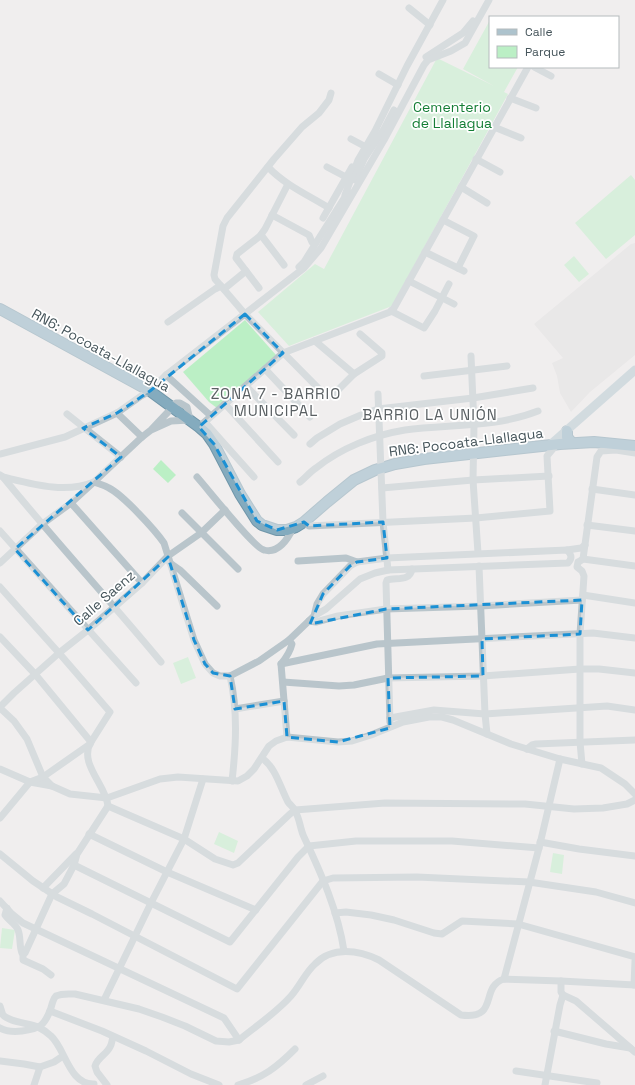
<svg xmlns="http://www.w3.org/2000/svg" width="635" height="1085" font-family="'Space Grotesk',sans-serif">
<rect width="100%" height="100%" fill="#f0eeee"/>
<path fill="#e1dfe0" d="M635,243V355L590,392L571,412L560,393L557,376L552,363L563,358L534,324L631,244Z"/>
<g fill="#bbefc5">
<path d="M490,20V67H518L504,92L508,94L392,306L289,346L258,312L315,264L324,269L437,58L494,86L463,69Z"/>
<path d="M631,175L635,180V235L606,259L575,223Z"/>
<path d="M574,256L589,274L579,282L564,265Z"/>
<path d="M245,320L276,355L217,408L209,402L183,372Z"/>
<path d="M161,460L176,475L168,483L153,469Z"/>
<path d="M188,657L196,678L181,684L173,663Z"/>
<path d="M219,832L238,841L234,853L214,844Z"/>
<path d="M553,853L564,855L562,874L550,872Z"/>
<path d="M2,928L15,930L12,949L0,948Z"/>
</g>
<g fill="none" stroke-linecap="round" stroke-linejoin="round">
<g stroke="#7096a9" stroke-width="12">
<g id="highway">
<path d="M0,309L150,391L199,427L207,434L214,444L240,494L257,521L262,525L277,530H287L296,527L304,522L327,502L354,480L375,470L395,464L424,459L560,444L594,442L635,446"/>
<path d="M567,431V437L572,443"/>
</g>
</g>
<g stroke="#b9c5cb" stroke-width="7">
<path d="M409,8L430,25"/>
<path d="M426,57L463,33L473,21"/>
<path d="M534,67L551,76"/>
<path d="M379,74L398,85"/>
<path d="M331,93L329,100L319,113L302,127L274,159L227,218L223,226L214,275L215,279L245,314L325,395H333L354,374L382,356V353L360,334"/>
<path d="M510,98L536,108"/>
<path d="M494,127L521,138"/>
<path d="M351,139L366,147"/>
<path d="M476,159L500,172"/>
<path d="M268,167C285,185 308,195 329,208"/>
<path d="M327,167L346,177"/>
<path d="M355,180L364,159L384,129L394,110"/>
<path d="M461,187L487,203"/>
<path d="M345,195L358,160L375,131L407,66L443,0"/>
<path d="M272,215L309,235L312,242"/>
<path d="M323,218L352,167"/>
<path d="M443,220L474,236L458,268"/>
<path d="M261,235L284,265"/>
<path d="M425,252L464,271"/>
<path d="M299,267L304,262L348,192"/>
<path d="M409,281L454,304"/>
<path d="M259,288L236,258L237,254L260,236L265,229L288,184"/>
<path d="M224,289L246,271"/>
<path d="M391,311L424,328L435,311L449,284"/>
<path d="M168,322L215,289L221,286"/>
<path d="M315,341L354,374"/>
<path d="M471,356L474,425L473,480L478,553"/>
<path d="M265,369L310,417"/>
<path d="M166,375L211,416"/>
<path d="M424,376L507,366"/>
<path d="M246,386L294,435"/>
<path d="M378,394L383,522L388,570"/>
<path d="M225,404L278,462"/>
<path d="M117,413L142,437"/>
<path d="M67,414L121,457"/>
<path d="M205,422L254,477"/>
<path d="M199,427L283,353L390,312L394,308L528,67"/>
<path d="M310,444L317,438L340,424L361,415L378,409L473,398L533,388"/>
<path d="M0,454L65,437L117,413L141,396L150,391L166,375L304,268L321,248L384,140L424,65L428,60L451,51L465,43L489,0"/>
<path d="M0,475L3,477C32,484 65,494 94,482C99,484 104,485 109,488C123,495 155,530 164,543L194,640L205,664L213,673L220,676H230L259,661L289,640L314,616L326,609L360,579L375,573L388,570L568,563C573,558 571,554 567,550L387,558L357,562L350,566L323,594L317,604L314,616"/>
<path d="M3,477C54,540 109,599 161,662"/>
<path d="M197,477C207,488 254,548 264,550C278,554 288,539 293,528"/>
<path d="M300,482C305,478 310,472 316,468C341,448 374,435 405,430C450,424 495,428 538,411"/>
<path d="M382,488L473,480L549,476"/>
<path d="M592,489L635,495"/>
<path d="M71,503L142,583"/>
<path d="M182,513L238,569"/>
<path d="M304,522L309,526L476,518L550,511L547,456L557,444"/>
<path d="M587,525L635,531"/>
<path d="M0,531L136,683"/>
<path d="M567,550L581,548L585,545"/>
<path d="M583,559L597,457L601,451L616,450L635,453"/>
<path d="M298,561L346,558L357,562"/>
<path d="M580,561L583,559L635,566"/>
<path d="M578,562L577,567L582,571L584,576L580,634V742L582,764"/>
<path d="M0,563L41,525L71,503L94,482L142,437L151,430L168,412L172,406L176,403H180L187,407L190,420L171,421L151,430"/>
<path d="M170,563L180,570L217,606"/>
<path d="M479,566L485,714L487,734"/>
<path d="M0,587L59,653L110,712L91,742"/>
<path d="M583,595L635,603"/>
<path d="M309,621L316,622L338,616L386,609L480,606L582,600"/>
<path d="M0,637L35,674L91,742C78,763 106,785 108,806L77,854L74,865L64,884L52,894L25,953H22C19,946 21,937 18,930C16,924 9,921 5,915L7,908"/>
<path d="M281,664L377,644L593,633L635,638"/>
<path d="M230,676C238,711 236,746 232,781"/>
<path d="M283,682L339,686L354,685L388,678L483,676L580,669H599L635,673"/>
<path d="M0,707L14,693L59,653L88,630L142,583L168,556L201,533L225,510"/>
<path d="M0,708L14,721L27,739L43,777L52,786L70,794L107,798L160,779L178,777L238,781L247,776L254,769L269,746L276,741L287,737L338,742L352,741L371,735L403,722L429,717H442L453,720L511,744L560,759L601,768L625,784L635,794"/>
<path d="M235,709L284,701"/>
<path d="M390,718L434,710L485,714L607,706L635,710"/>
<path d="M390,722L386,583L387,580C396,577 410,582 412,569"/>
<path d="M287,737L281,664C286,658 290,652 292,644L289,640"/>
<path d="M527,749L532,745L536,744L635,740"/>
<path d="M262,758C276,768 280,787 288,802C290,805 294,807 295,811C300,819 300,829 304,837C321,873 338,911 344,951"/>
<path d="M0,769L30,782L52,786"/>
<path d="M108,806L184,839L215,859L233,865L238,863L290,814L295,810L385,803L525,804L574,809L603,808L627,804L635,800"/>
<path d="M0,818L30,782L43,777L90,744"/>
<path d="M89,834L167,872L256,910"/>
<path d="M540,842L579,849L635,856"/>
<path d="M0,854L33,881L57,897L92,914L237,989L323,881L333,878L417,877L529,882L596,892L635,903"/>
<path d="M74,865L230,942L298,857L309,846L356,841H452L539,848"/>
<path d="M43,888L76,854"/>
<path d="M0,901L12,914L23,923L224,1018L239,1040"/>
<path d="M335,913L346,912L371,915L394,920L434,933L442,934L462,921L518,924L635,957"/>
<path d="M23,953V960L43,969L51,975"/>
<path d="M504,979L539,848L560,759"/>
<path d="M561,981V992L563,995L576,1001L635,1052"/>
<path d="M634,985L635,961"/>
<path d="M104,1000L151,903L184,839L203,779"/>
<path d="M0,1006C1,1009 2,1013 3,1015C9,1022 29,1023 38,1027C42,1029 48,1033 51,1036C65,1048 69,1085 94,1084"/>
<path d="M50,1011L102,1031L146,1051L191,1074L219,1085"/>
<path d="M0,1028C7,1032 14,1032 22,1031C40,1029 45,1025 51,1008C52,1004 53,999 56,996C62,993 69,994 75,994L139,1009L162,1017L185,1026L216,1041L229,1042L239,1040C256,1026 276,1013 291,996C300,986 305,973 315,964C332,946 359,950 379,960L461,1015C500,1020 479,987 504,979L561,981L635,985"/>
<path d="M554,1031L606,1044L630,1048"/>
<path d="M0,1061L24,1064L40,1067L54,1062L63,1056"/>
<path d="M516,1071L597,1083"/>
<path d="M34,1085L40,1067"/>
<path d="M107,1085L97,1072L95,1066C98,1057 106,1055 110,1047C112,1044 112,1040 113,1037"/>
<path d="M238,1085C263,1078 277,1067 295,1049"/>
<path d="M306,1085L323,1076"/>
<path d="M545,1085L560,1005L563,995"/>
</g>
<path stroke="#adc3cd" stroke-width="9" d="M550,445L635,370"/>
<use href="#highway" stroke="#84abbe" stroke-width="10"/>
</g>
<path d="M0 0H635V1085H0ZM245,314L283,353L199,427L214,444L257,521L277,530L304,522L309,526L383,522L387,558L357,562L350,566L323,594L310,624L386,609L582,600L580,634L482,639L483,676L388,678L390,728L338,742L287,737L284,701L235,709L230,676L213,673L205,664L194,640L168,557L88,630L15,549L121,457L83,428L117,413L150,391Z" fill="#f0eeee" fill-opacity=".55" fill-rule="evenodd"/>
<path fill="none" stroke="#1b90d4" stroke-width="3" stroke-dasharray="8 5" stroke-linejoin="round" d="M245,314L283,353L199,427L214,444L257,521L277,530L304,522L309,526L383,522L387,558L357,562L350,566L323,594L310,624L386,609L582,600L580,634L482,639L483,676L388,678L390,728L338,742L287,737L284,701L235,709L230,676L213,673L205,664L194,640L168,557L88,630L15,549L121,457L83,428L117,413L150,391Z"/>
<g text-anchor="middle" stroke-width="3.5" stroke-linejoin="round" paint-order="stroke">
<g font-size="14" fill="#157e36" stroke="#fff">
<text x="452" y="112">Cementerio<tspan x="452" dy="16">de Llallagua</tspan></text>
</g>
<g font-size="14" fill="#46555b" stroke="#fff">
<text transform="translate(101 350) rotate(29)" y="5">RN6: Pocoata-Llallagua</text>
<text transform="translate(466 442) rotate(-7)" y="5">RN6: Pocoata-Llallagua</text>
<text transform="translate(104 598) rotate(-41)" y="5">Calle Saenz</text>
</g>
<g font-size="15" letter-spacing="1" fill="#5a6063" stroke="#fff">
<text x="276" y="399">ZONA 7 - BARRIO<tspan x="276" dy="17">MUNICIPAL</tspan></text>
<text x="430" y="420">BARRIO LA UNIÓN</text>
</g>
</g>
<rect x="489" y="16" width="130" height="52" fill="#ffffff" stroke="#b5bbbd"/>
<rect x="497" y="29" width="20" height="6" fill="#adc3cd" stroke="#b5bbbd"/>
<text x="525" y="36" font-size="12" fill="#46555b">Calle</text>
<rect x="497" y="46" width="20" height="12" fill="#bbefc5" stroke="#b5bbbd"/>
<text x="525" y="56" font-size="12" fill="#46555b">Parque</text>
</svg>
